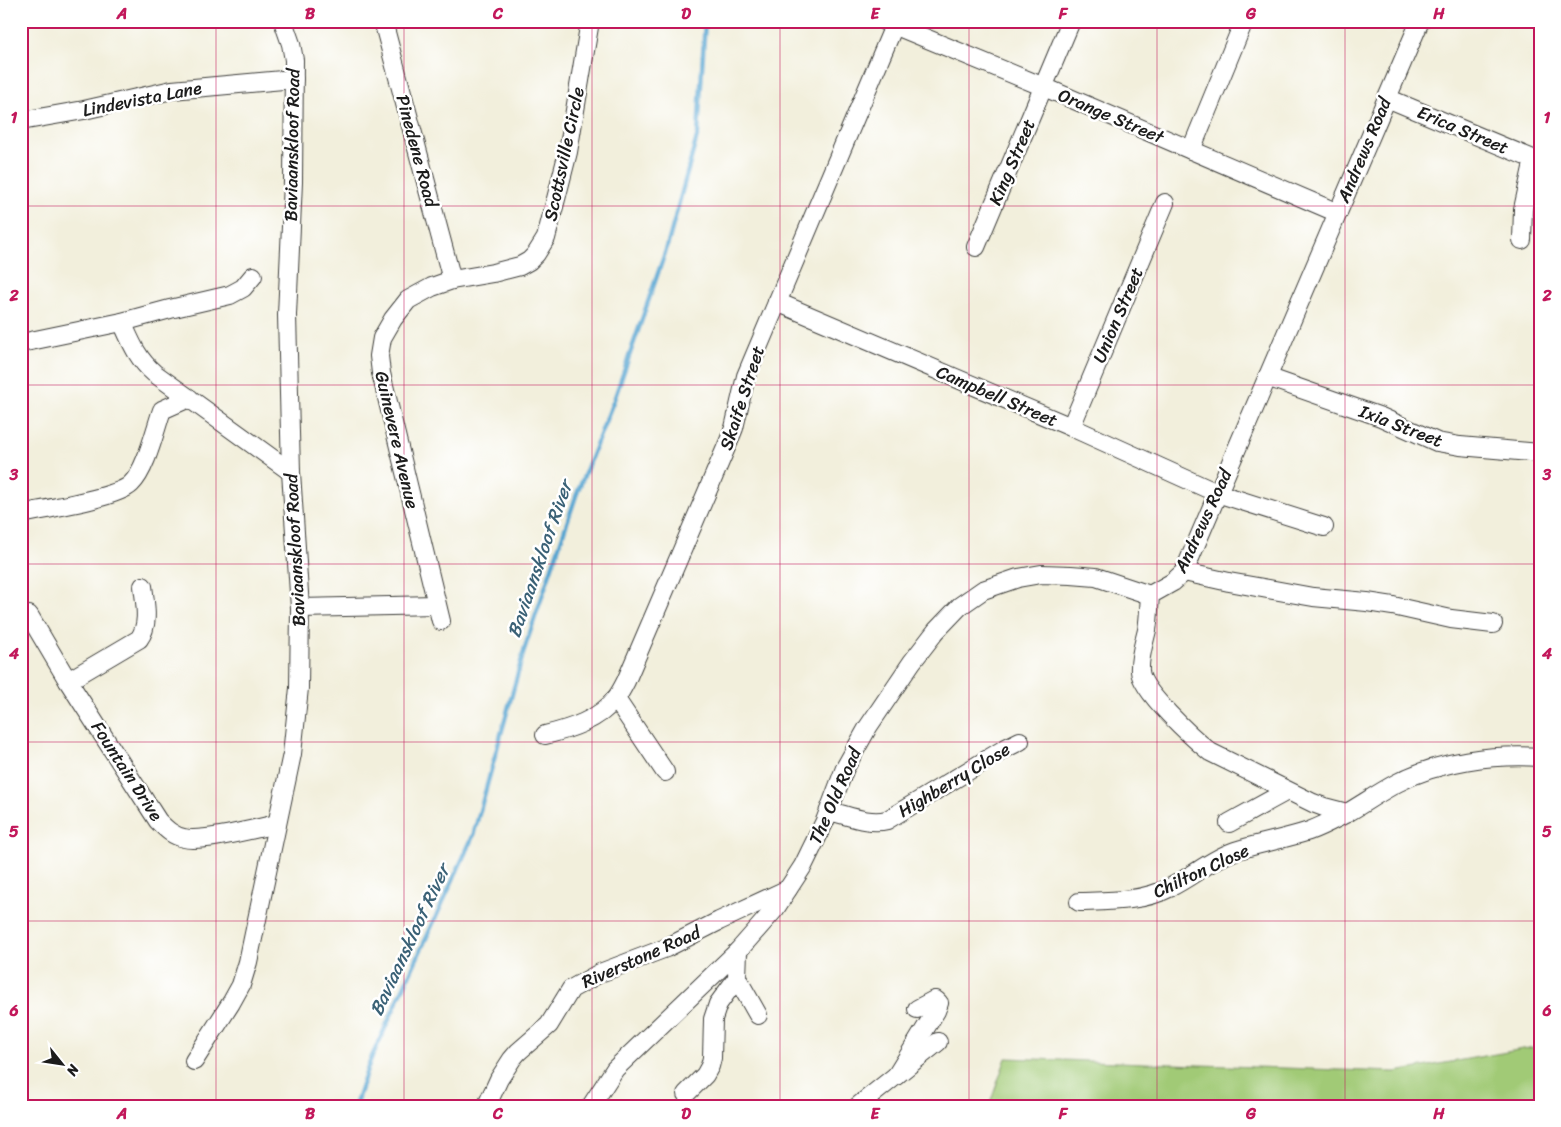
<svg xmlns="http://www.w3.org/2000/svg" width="1561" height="1127" font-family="Sriracha,sans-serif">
<rect width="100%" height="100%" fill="#fff"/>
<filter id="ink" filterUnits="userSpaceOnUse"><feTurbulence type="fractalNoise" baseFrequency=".02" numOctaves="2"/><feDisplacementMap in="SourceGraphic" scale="10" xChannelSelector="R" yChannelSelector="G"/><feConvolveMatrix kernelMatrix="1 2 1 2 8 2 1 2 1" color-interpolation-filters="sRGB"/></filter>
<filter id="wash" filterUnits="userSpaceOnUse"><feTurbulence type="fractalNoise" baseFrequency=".0096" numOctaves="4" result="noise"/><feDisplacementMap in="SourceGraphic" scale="20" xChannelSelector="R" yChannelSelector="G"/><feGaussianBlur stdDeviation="1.12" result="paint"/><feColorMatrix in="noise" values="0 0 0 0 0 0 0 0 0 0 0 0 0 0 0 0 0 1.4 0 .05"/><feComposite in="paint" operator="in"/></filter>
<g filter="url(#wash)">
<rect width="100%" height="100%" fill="#f2efdc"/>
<path fill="#a1ca76" stroke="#5e7349" d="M1540,1046V1106H989L1006,1058L1395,1072Z"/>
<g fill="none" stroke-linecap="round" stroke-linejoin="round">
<path stroke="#58a6d1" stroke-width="4.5" d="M355,1106L370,1061L473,836L525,647L576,496L615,397L667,247L698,133L705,21"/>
</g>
</g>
<g filter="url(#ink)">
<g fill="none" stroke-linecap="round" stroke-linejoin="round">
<g stroke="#3c3c39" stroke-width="20">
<g id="minor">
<path d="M383,21L452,280"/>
<path d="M884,21L1044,87L1338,213"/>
<path d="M1420,21L1184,572L1173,582L1150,595C1149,607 1149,618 1147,630C1144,643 1139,658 1140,671C1141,691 1194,739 1210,752L1313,803L1324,807L1347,813C1364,803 1380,792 1397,783C1438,761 1494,754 1540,757"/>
<path d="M1387,98L1540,162"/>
<path d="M21,121L84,110L172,90L294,79"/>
<path d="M1191,150L1244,21"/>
<path d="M1522,240L1523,209L1534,159"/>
<path d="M976,247L1071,21"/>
<path d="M777,302L1071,427L1217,493L1324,527"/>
<path d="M122,322C131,342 137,358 154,373L291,472"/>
<path d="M21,343L122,322L170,309L230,295L243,288L253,276"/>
<path d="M1267,377L1381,417L1437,442L1460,446L1540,453"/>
<path d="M1071,427L1165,203"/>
<path d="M21,514C44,509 117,498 131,484C146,470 155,430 162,410L189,398"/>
<path d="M1184,572L1229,582L1313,597L1367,602L1393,606L1451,619L1493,624"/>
<path d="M300,608L436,605"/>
<path d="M29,615L68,681L158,821C166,829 173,836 184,838C201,843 257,828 277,824"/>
<path d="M441,621L381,373L379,356L382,338L393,319L408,300L432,287L452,280L493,273L520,266L529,261L536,254L546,238L568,152L590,21"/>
<path d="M68,681L139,639C150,624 145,603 143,586"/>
<path d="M616,699L665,772"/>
<path d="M545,735C570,729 599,720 616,698C620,693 623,687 626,681L728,443L734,428L746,376L896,21"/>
<path d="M829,811C847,815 869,825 887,820L1006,748L1020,741"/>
<path d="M1229,823L1287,791"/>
<path d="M1079,902C1108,901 1142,902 1169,888C1192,877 1211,859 1235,851C1260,843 1285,839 1309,831C1323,826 1335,819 1347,813"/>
<path d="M737,978L758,1015"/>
<path d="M194,1061L231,1003L241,985L248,962L292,754L299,688L300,608L291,472L287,315L293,182L294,60L291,44L283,21"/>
<path d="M896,1076L936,1011L939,1003L936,1000H934L917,1009"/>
<path d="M686,1094L705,1075L710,1066L712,1058L713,1019L718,1004L737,978L738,951"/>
<path d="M487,1105L499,1079L512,1059L518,1052L549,1025L571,989L600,973L666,948L719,921L788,889"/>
<path d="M591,1106L615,1069L738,951L775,909L803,866L825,821L845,768L868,727L912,662L936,631L960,606L983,590L1018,578L1041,574L1071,575L1096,577L1150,595"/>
<path d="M858,1106L938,1042"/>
</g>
</g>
<use href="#minor" stroke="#fff" stroke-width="18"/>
</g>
</g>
<path fill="none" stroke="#c2185b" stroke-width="1" stroke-opacity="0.55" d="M216,21V1106M404,21V1106M592,21V1106M780,21V1106M969,21V1106M1157,21V1106M1345,21V1106M21,206H1540M21,385H1540M21,564H1540M21,742H1540M21,921H1540"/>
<g text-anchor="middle" stroke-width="5" stroke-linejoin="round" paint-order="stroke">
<g font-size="18" fill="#1c1c1c" stroke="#fff">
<text transform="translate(142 99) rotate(-11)" y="6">Lindevista Lane</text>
<text transform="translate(1111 116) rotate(23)" y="6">Orange Street</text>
<text transform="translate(1463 130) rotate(23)" y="6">Erica Street</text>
<text transform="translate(292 145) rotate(-89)" y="6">Baviaanskloof Road</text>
<text transform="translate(1364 150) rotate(-67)" y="6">Andrews Road</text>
<text transform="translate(417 151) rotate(75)" y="6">Pinedene Road</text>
<text transform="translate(564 154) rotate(-78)" y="6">Scottsville Circle</text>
<text transform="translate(1012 162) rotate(-67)" y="6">King Street</text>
<text transform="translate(1118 315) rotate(-67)" y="6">Union Street</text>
<text transform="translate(997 396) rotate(23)" y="6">Campbell Street</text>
<text transform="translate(742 398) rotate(-72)" y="6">Skaife Street</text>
<text transform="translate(1401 426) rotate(21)" y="6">Ixia Street</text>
<text transform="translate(397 440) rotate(77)" y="6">Guinevere Avenue</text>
<text transform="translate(1203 521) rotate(-65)" y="6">Andrews Road</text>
<text transform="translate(295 550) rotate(-93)" y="6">Baviaanskloof Road</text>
<text transform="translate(127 771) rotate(57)" y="6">Fountain Drive</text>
<text transform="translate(954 780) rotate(-31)" y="6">Highberry Close</text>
<text transform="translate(835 796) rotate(-66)" y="6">The Old Road</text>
<text transform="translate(1201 871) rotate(-25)" y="6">Chilton Close</text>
<text transform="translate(641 957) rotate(-24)" y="6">Riverstone Road</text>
</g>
<g font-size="19" font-style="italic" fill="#3a6176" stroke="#fff">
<text transform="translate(539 559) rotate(-71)" y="7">Baviaanskloof River</text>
<text transform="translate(409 940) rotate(-65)" y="7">Baviaanskloof River</text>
</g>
</g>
<rect width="1561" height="1127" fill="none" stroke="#fff" stroke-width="55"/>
<g transform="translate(62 1064) rotate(120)" stroke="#ffffff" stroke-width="4" paint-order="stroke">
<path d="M0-4L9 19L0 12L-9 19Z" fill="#1c1c1c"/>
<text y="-8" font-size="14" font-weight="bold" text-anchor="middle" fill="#1c1c1c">N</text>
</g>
<rect x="28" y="28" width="1506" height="1072" fill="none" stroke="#c2185b" stroke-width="2"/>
<g font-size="16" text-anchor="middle" font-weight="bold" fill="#c2185b">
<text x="122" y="19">A</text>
<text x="310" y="19">B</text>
<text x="498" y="19">C</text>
<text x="686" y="19">D</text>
<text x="875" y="19">E</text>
<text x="1063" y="19">F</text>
<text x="1251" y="19">G</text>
<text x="1439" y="19">H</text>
<text x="14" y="123">1</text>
<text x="1547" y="123">1</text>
<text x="14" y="301">2</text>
<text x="1547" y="301">2</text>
<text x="14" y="480">3</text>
<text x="1547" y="480">3</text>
<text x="14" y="659">4</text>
<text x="1547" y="659">4</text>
<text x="14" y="837">5</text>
<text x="1547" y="837">5</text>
<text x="14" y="1016">6</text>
<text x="1547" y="1016">6</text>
<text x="122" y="1119">A</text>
<text x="310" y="1119">B</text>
<text x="498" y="1119">C</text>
<text x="686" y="1119">D</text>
<text x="875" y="1119">E</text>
<text x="1063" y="1119">F</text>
<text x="1251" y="1119">G</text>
<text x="1439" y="1119">H</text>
</g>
</svg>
